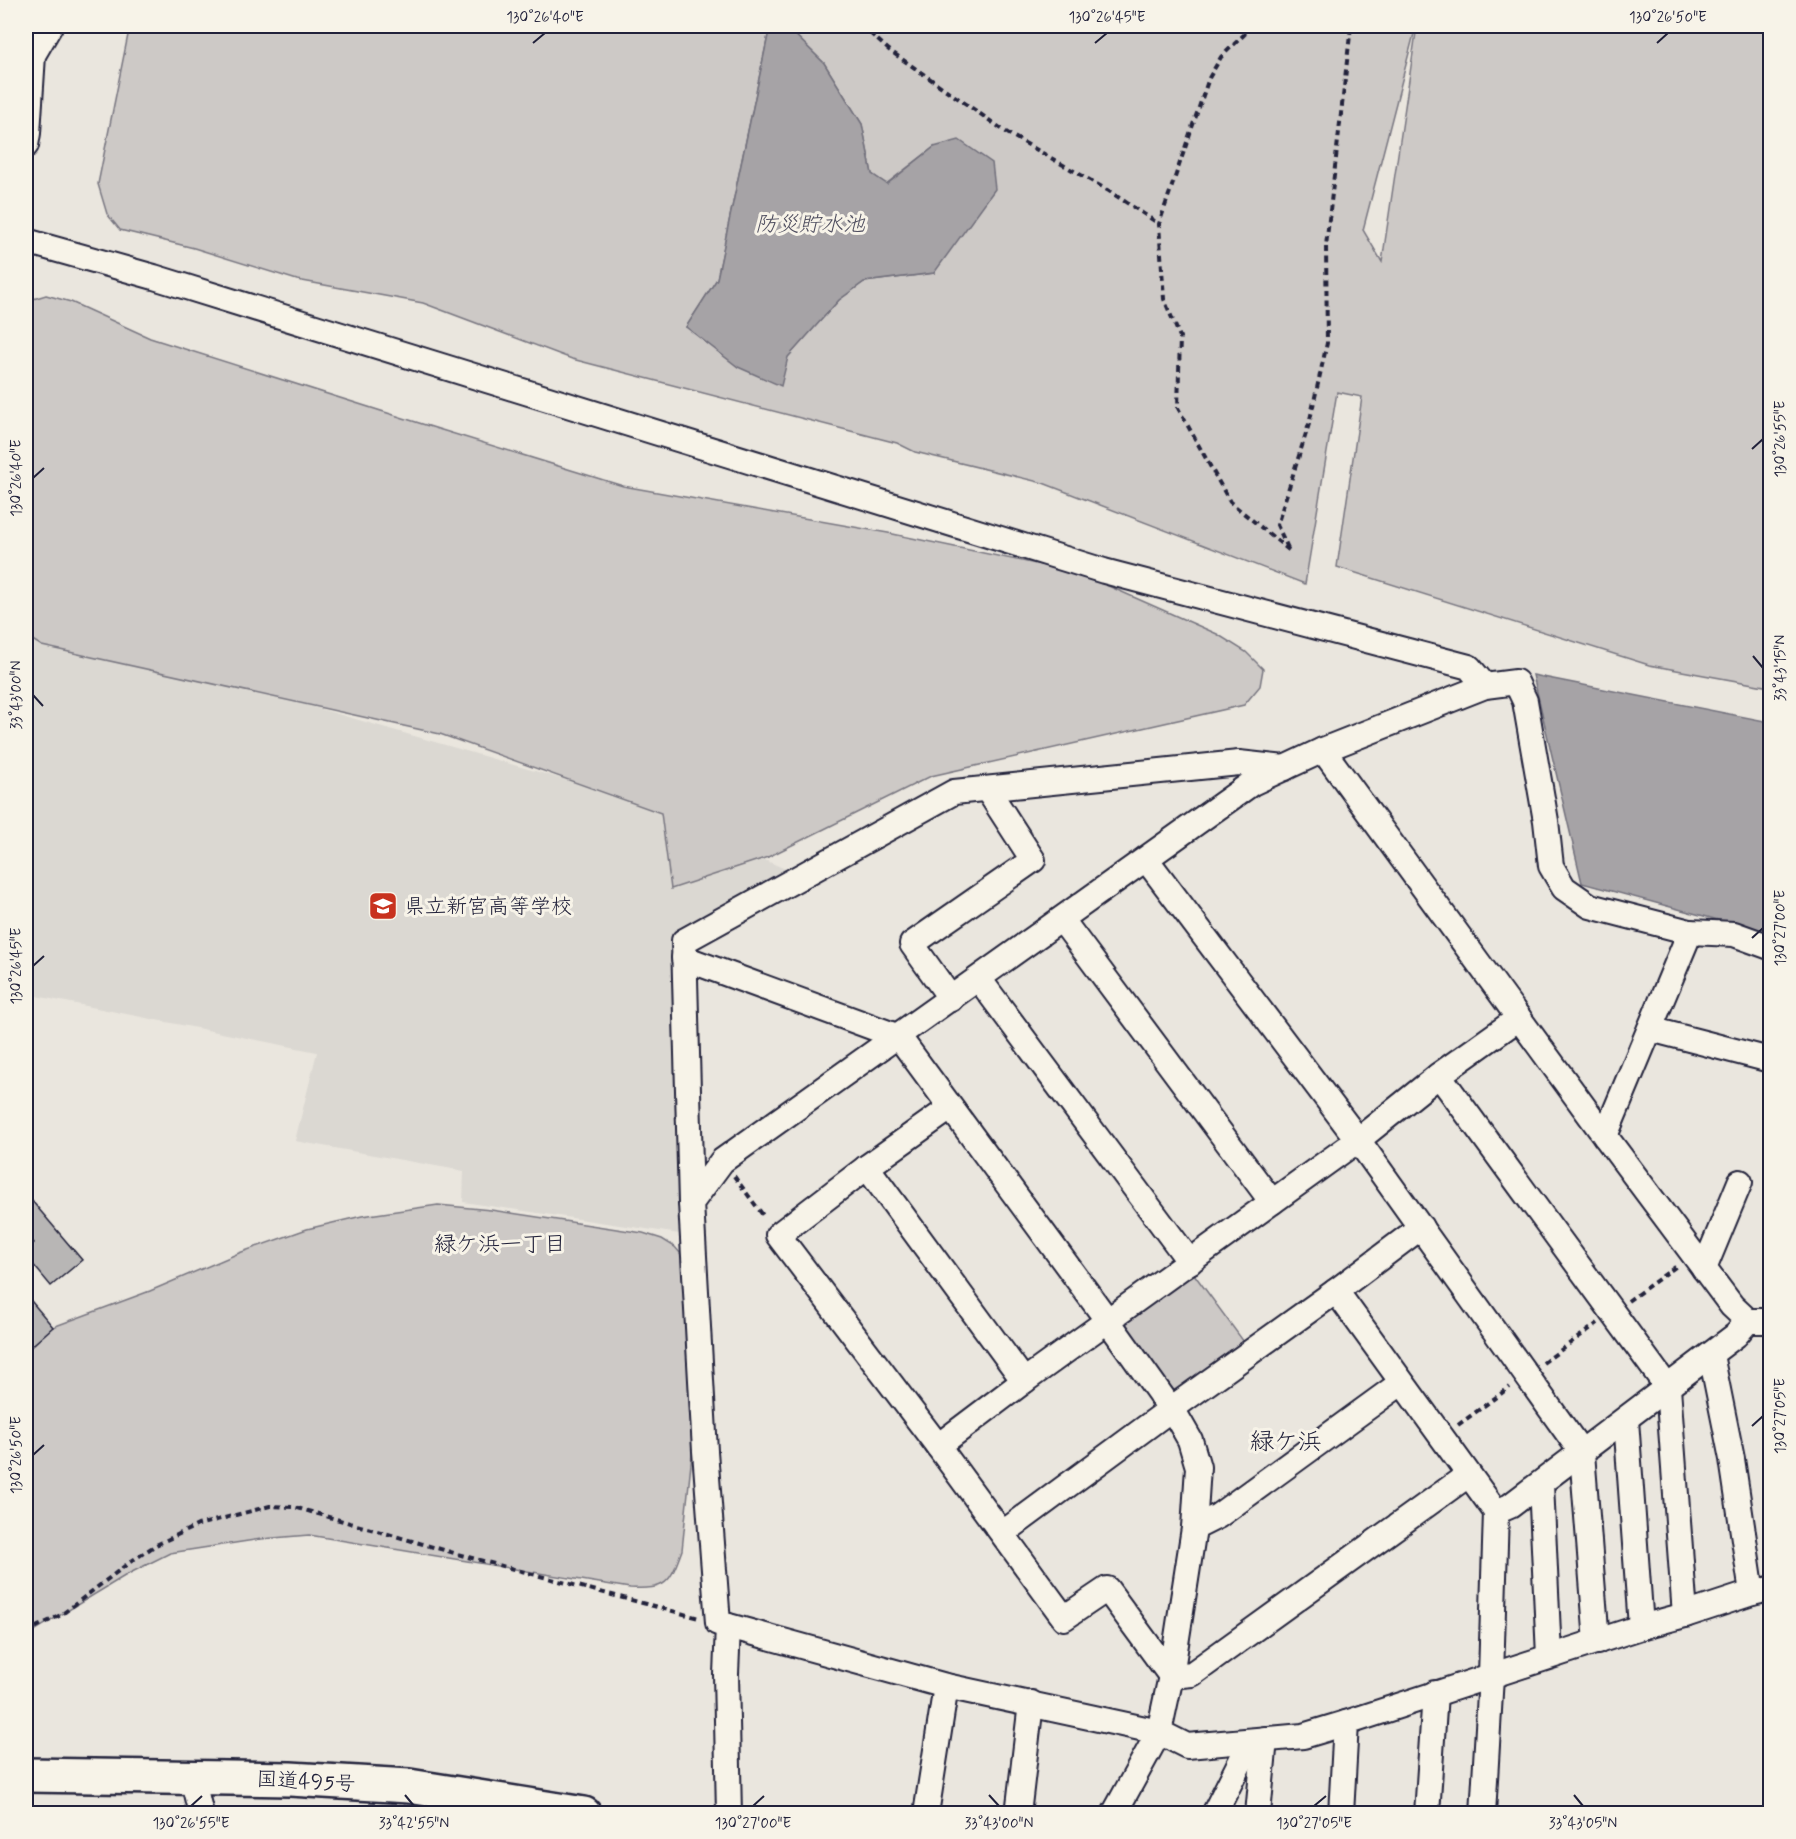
<svg xmlns="http://www.w3.org/2000/svg" width="1796" height="1839" font-family="Mynerve,'Klee One',sans-serif">
<rect width="100%" height="100%" fill="#eae6de"/>
<filter id="ink" filterUnits="userSpaceOnUse"><feTurbulence type="fractalNoise" baseFrequency=".0167" numOctaves="2"/><feDisplacementMap in="SourceGraphic" scale="12" xChannelSelector="R" yChannelSelector="G"/><feConvolveMatrix kernelMatrix="1 2 1 2 8 2 1 2 1" color-interpolation-filters="sRGB"/></filter>
<g filter="url(#ink)">
<path fill="#dbd8d2" d="M26,624L625,797L803,877L678,936L680,1234L463,1202L464,1171L295,1141L317,1052L26,994Z"/>
<g fill="#cdc9c6" stroke="#787680" stroke-width="1.5">
<path d="M127,26H770L717,279L686,327L788,357L839,300L864,282L934,273V147L886,184L872,174L862,124L824,63L786,26H1416L1363,230L1382,262L1417,26H1770V687L1649,665L1337,567L1362,397L1337,392L1305,584L1043,483L915,452L897,443L572,359L423,303L297,280L194,248L120,230L107,214L98,184L128,35Z"/>
<path d="M46,295L71,302L150,338L435,428L623,486L888,533L1079,573L1217,634L1246,652L1263,669L1260,686L1244,705L931,776L768,857L671,889L661,813L440,734L42,646L26,636V305L30,300Z"/>
<path d="M438,1205L491,1210L643,1233L662,1239L675,1247L686,1260L704,1339L682,1550C670,1583 667,1590 630,1588L309,1535L261,1539L170,1553L128,1574L26,1636V1337L150,1291L239,1253L307,1229L362,1216Z"/>
<path d="M1191,1270L1244,1342L1172,1394L1119,1322Z"/>
</g>
<g fill="#a6a3a6" stroke="#716f7b" stroke-width="1.5">
<path d="M770,26H786L824,63L862,124L872,174L887,184L934,147L959,140L992,163L995,189L934,273L864,282L839,300L788,357L781,386L738,367L686,327L717,279Z"/>
<path d="M1533,675L1770,722V934L1582,883Z"/>
</g>
<g fill="#b8b6b5" stroke="#22223b" stroke-width="1.5">
<path d="M32,1201L82,1260L51,1286L26,1256V1250L34,1243L26,1234V1206Z"/>
<path d="M26,1295L53,1327L26,1351Z"/>
</g>
<g fill="none" stroke-linecap="round" stroke-linejoin="round">
<g stroke="#22223b" stroke-width="28">
<g id="minor">
<path d="M26,145L28,133L33,55L50,26"/>
<path d="M26,241L154,277L1104,571L1469,667L1485,686"/>
<path d="M1323,750L1605,1136L1732,1306L1748,1321H1770"/>
<path d="M1146,859L1358,1140L1582,1453L1597,1642"/>
<path d="M1062,920L1272,1202"/>
<path d="M1770,947L1734,934L1690,932L1590,906L1564,888L1551,866L1546,821L1525,701L1516,682L1485,686L1323,750L1252,783L722,1161L691,1203L705,1451L718,1623L946,1686L1159,1732L1187,1746L1303,1736L1346,1723L1641,1627L1685,1615L1752,1593L1770,1589"/>
<path d="M684,958L899,1037L1108,1321L1178,1419L1190,1440L1198,1467L1194,1528L1171,1676L1159,1732L1114,1814"/>
<path d="M979,979L1190,1262"/>
<path d="M951,999L912,944L1033,860L987,789"/>
<path d="M1650,1029L1770,1060"/>
<path d="M1439,1075L1668,1388L1685,1615"/>
<path d="M950,1108L867,1167L778,1235L938,1446L1064,1618L1107,1589L1171,1676"/>
<path d="M1605,1136L1690,932"/>
<path d="M867,1167L1024,1381"/>
<path d="M691,1203L684,941L954,792L1239,763L1285,768"/>
<path d="M1704,1269L1740,1182"/>
<path d="M1336,1291L1496,1512L1491,1676L1483,1814"/>
<path d="M1711,1355L1732,1459L1752,1593"/>
<path d="M1626,1420L1641,1627"/>
<path d="M938,1446L1024,1381L1358,1140L1439,1075L1519,1018"/>
<path d="M1541,1484L1549,1656"/>
<path d="M1496,1512L1510,1506L1736,1335L1748,1321"/>
<path d="M1194,1528L1218,1516L1401,1383"/>
<path d="M1003,1533L1171,1409L1336,1291L1421,1227"/>
<path d="M728,1626L726,1674L729,1814"/>
<path d="M1171,1676L1192,1674L1468,1475"/>
<path d="M192,1777L201,1814"/>
<path d="M926,1814L946,1686"/>
<path d="M1018,1814L1031,1703"/>
<path d="M1214,1814L1251,1741"/>
<path d="M1258,1814L1265,1739"/>
<path d="M1341,1814L1346,1723"/>
<path d="M1427,1814L1435,1693"/>
</g>
</g>
<g stroke="#22223b" stroke-width="38">
<path id="highway" d="M26,1775L290,1779L409,1786L584,1814"/>
</g>
<g stroke="#22223b" stroke-width="4" stroke-dasharray="6 4.5" stroke-linecap="butt">
<path d="M862,26L889,50L1009,134L1109,191L1159,224"/>
<path d="M1253,26L1221,57L1209,78L1159,224L1164,299L1180,337L1178,408L1230,502L1290,551"/>
<path d="M1288,548L1277,525L1309,424L1327,343L1326,246L1351,26"/>
<path d="M734,1176L765,1218"/>
<path d="M1628,1301L1678,1265"/>
<path d="M1543,1363L1598,1323"/>
<path d="M1458,1425L1510,1387"/>
<path d="M26,1632L61,1615L130,1562L156,1545L198,1525L270,1506L294,1507L468,1557L699,1618"/>
</g>
<use href="#minor" stroke="#f7f3e8" stroke-width="24"/>
<use href="#highway" stroke="#f7f3e8" stroke-width="33"/>
</g>
</g>
<path fill="none" stroke="#22223b" stroke-width="2" d="M533,43L545,33M1095,43L1107,33M1657,43L1668,33M1752,449L1763,439M33,478L44,468M1753,656L1763,668M33,695L43,706M1752,938L1763,928M33,966L44,956M1752,1426L1763,1416M33,1455L44,1445M405,1795L414,1806M989,1795L999,1806M1574,1795L1583,1806M191,1806L202,1796M753,1806L764,1796M1314,1806L1326,1796"/>
<defs>
<g id="school-square" transform="scale(1.5)"><rect x="-9" y="-9" width="18" height="18" rx="4" fill="#c8321e" stroke="#f7f3e8"/><path d="M0-5L7-2L0 1L-7-2ZM-4 1L0 2.5L4 1V4Q0 6-4 4Z" fill="#fff"/></g>
</defs>
<g fill-rule="evenodd">
<use href="#school-square" x="383" y="906"/>
</g>
<g text-anchor="middle" stroke-width="6" stroke-linejoin="round" paint-order="stroke">
<g font-size="21" fill="#22223b" stroke="#f7f3e8" text-anchor="start">
<text x="404" y="913">県立新宮高等学校</text>
</g>
<g font-size="21" fill="#22223b" stroke="#f7f3e8">
<text transform="translate(306 1781) rotate(3)" y="7">国道495号</text>
</g>
<g font-size="22" font-style="italic" fill="#504f60" stroke="#f7f3e8">
<text x="810" y="231">防災貯水池</text>
</g>
<g font-size="22" fill="#22223b" stroke="#f7f3e8">
<text x="500" y="1251">緑ケ浜一丁目</text>
</g>
<g font-size="24" fill="#22223b" stroke="#f7f3e8">
<text x="1286" y="1449">緑ケ浜</text>
</g>
</g>
<rect width="1796" height="1839" fill="none" stroke="#f7f3e8" stroke-width="66"/>
<rect x="33" y="33" width="1730" height="1773" fill="none" stroke="#22223b" stroke-width="2"/>
<g font-size="15" text-anchor="middle" fill="#22223b">
<text x="545" y="22">130°26'40"E</text>
<text x="1107" y="22">130°26'45"E</text>
<text x="1668" y="22">130°26'50"E</text>
<text transform="translate(1780 439) rotate(-90)" y="5">130°26'55"E</text>
<text transform="translate(16 478) rotate(-90)" y="5">130°26'40"E</text>
<text transform="translate(1780 668) rotate(-90)" y="5">33°43'15"N</text>
<text transform="translate(16 695) rotate(-90)" y="5">33°43'00"N</text>
<text transform="translate(1780 928) rotate(-90)" y="5">130°27'00"E</text>
<text transform="translate(16 966) rotate(-90)" y="5">130°26'45"E</text>
<text transform="translate(1780 1416) rotate(-90)" y="5">130°27'05"E</text>
<text transform="translate(16 1455) rotate(-90)" y="5">130°26'50"E</text>
<text x="191" y="1828">130°26'55"E</text>
<text x="414" y="1828">33°42'55"N</text>
<text x="753" y="1828">130°27'00"E</text>
<text x="999" y="1828">33°43'00"N</text>
<text x="1314" y="1828">130°27'05"E</text>
<text x="1583" y="1828">33°43'05"N</text>
</g>
</svg>
